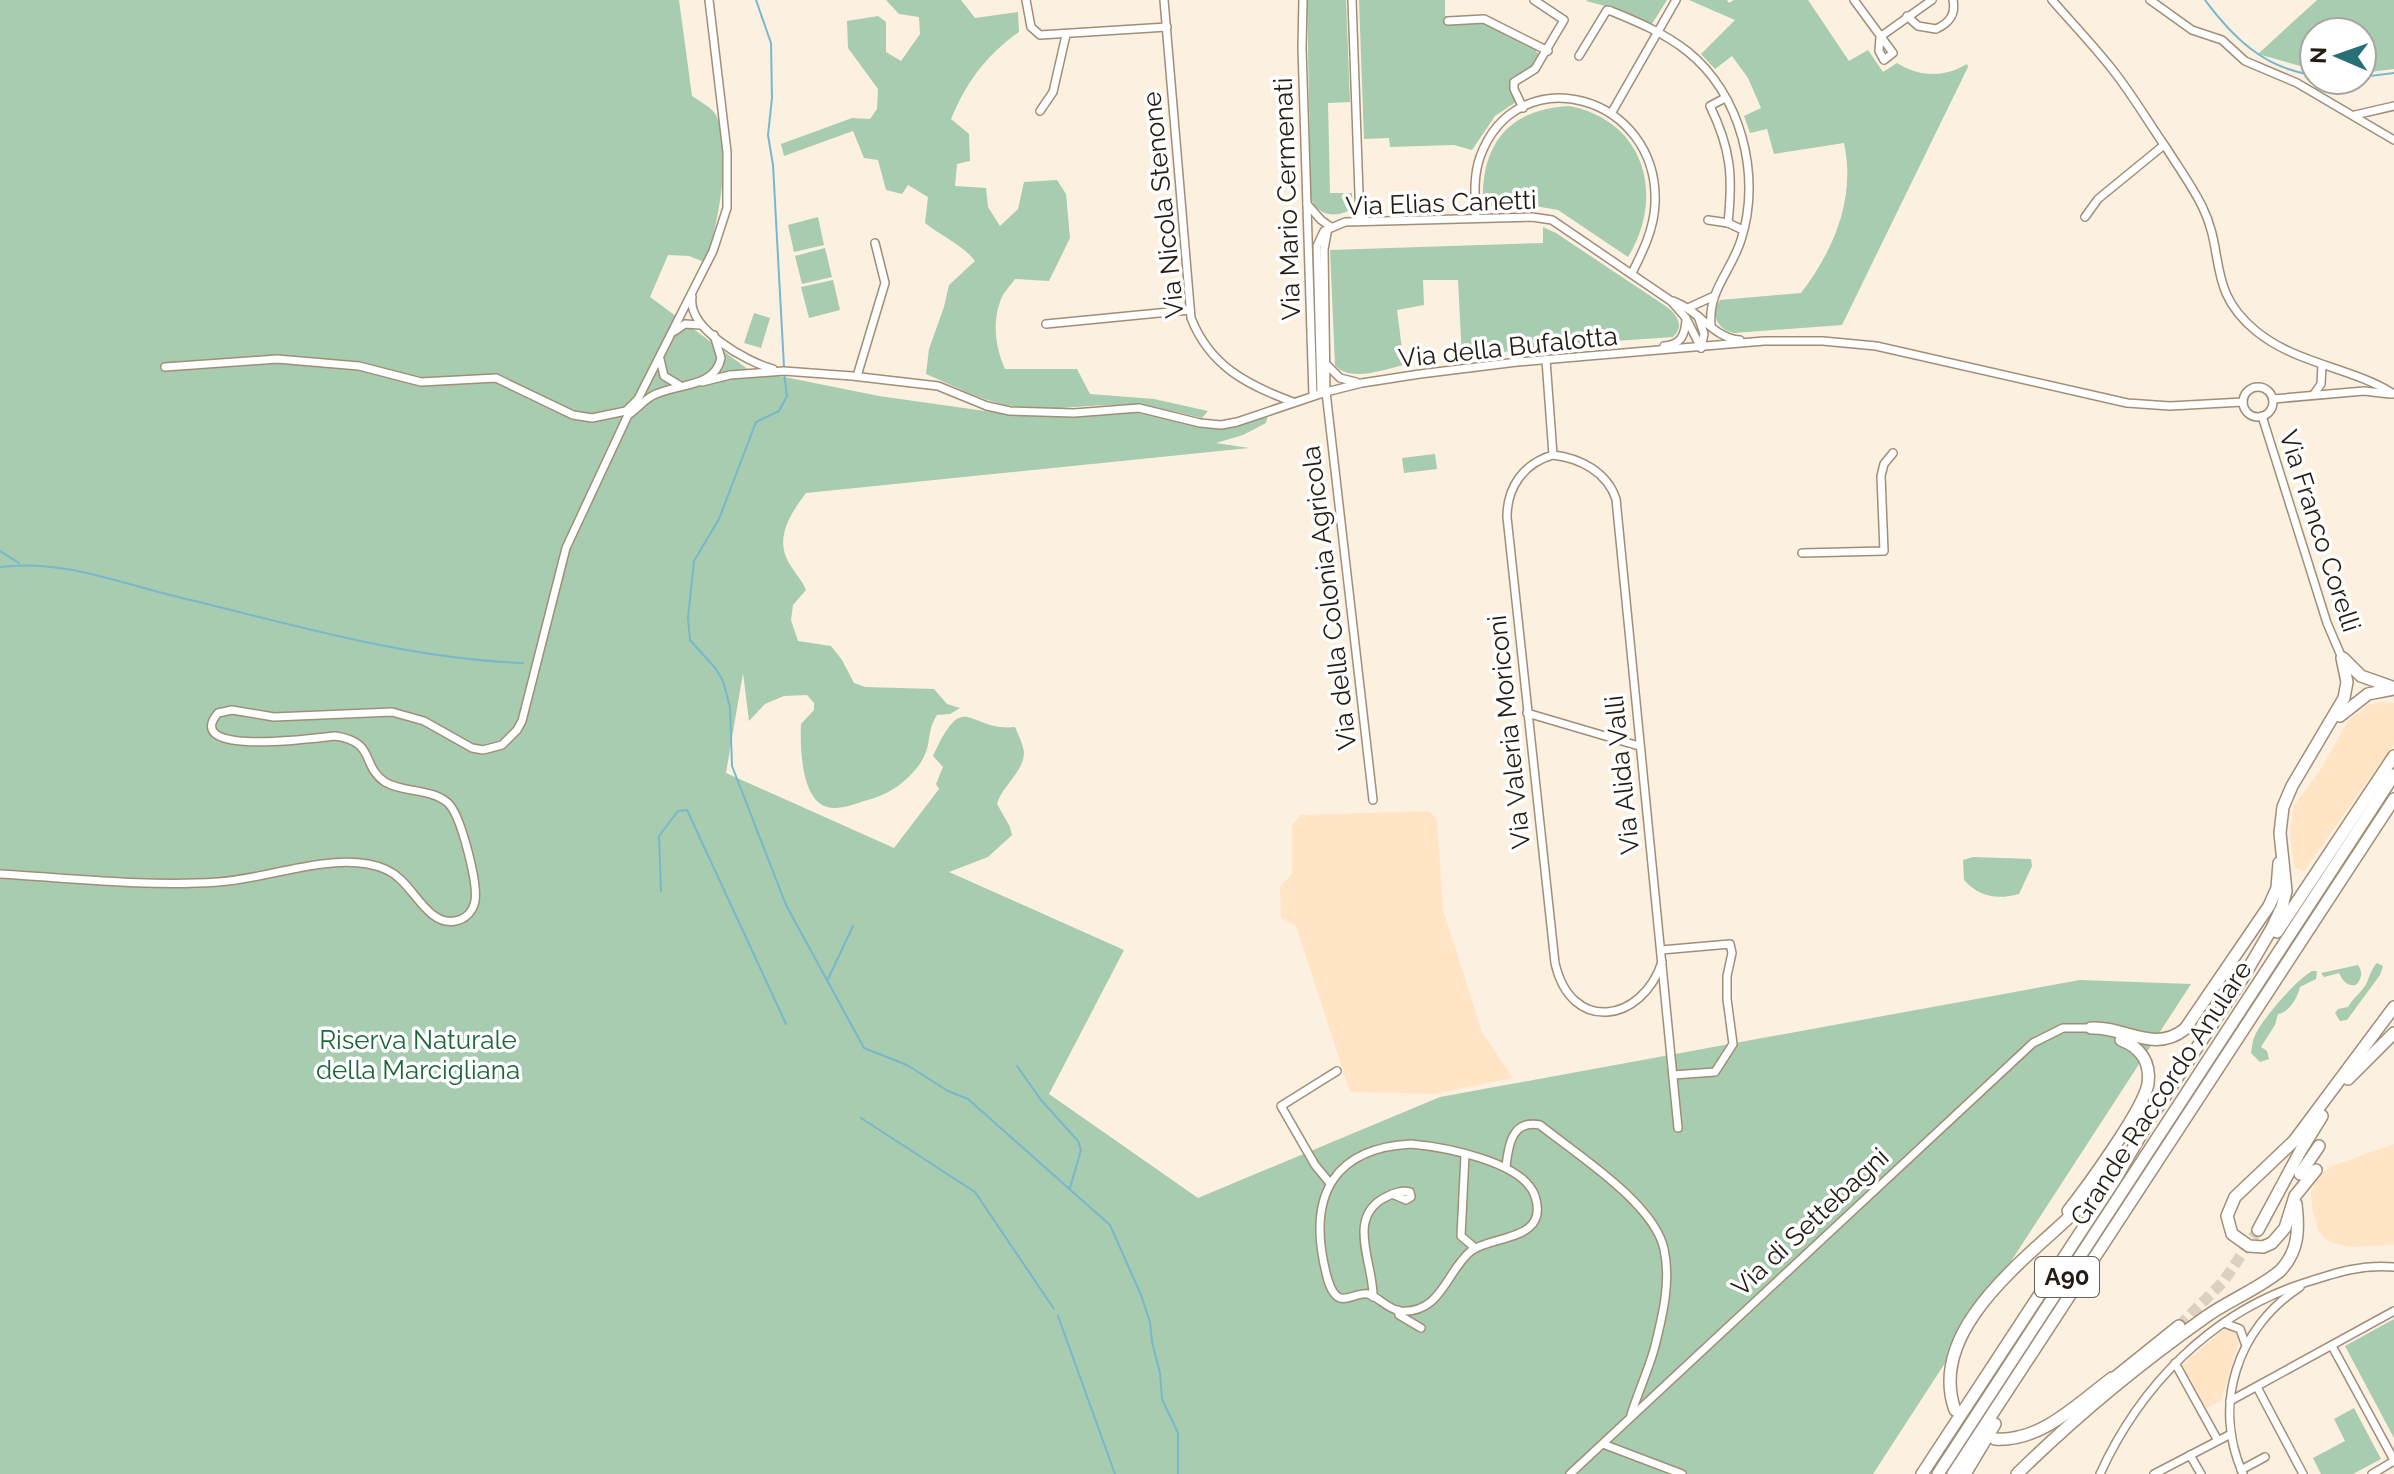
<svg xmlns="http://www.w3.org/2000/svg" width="2394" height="1474" font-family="Raleway,sans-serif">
<rect width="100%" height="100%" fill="#fcf0e0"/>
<g fill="#ffe5c5">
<path d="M2380,702L2394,703V744L2304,871L2294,867L2290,831L2294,806L2321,769L2348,721L2368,705Z"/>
<path d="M1428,811L1437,818L1443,910L1482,1032L1513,1078L1434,1094L1350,1092L1296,926L1281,918L1280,886L1292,874V825L1301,815Z"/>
<path d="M2394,1144V1245L2349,1247L2333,1243L2324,1238L2318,1230L2312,1208L2311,1192L2318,1176L2332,1166Z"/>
<path d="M2225,1328L2236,1331L2239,1338L2237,1347L2221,1401L2206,1408L2182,1365Z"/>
</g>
<g fill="#a7ccb0">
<path d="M0,0H679L692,96C699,101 707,105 713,111C735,134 718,235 704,262L689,256L668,255L650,297L749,370L879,396L992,412L1042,416L1138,410L1208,427L1268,415L1266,423L1243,435L1216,443L1249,448L806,493C791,513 774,538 789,563C794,572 802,580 806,590L793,605L791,620L798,641L831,646L842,660L854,683L865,687L934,689L947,704L960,708L950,714L937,715C924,735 935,747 915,770C901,787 884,796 864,801C852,805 839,810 827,807C801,800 800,746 801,724L814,710V703L807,695L784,696L765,704L749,721L743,673L726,773L894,848L939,789L936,784L943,767L933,756C965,686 967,732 1015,727C1018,734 1023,745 1024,752C1024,772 1003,784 997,804L1010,827L1012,835L988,857L949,872L1124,950L1049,1094L1198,1198L1440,1097L2080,980L2191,984L1873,1474H0Z"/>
<path d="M886,0H961L975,18L1018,12L1019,32C986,55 966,83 951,119L969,134L970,161L957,164L955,186L986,188L988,207L1000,226L1018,209L1024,182L1057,180L1066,194L1070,238L1049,281L1015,279C1010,286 1002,294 1000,302C992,323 996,350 1005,369H1077L1090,394L1154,399L1208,411L1202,418C1176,412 1150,405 1123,405C1085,404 1044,413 1006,405C978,399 952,385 926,374L929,349L944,307L949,285L975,261C963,245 941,236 925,223L928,197L908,185L902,194L886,190L878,160L864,158L853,131L784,156L781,144L852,118L870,119L877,109L878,89L848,48L847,21L878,16L886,22V52L901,61L920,34L919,17L899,14Z"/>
<path d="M1307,0H1346L1350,102L1328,103L1330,193H1352V208C1339,219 1316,216 1311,198Z"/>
<path d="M1359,0H1445V16H1486L1539,45L1536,52L1544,55L1534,71L1511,80L1510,88L1516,102L1495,116L1472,150L1454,145L1390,147L1389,138L1364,139Z"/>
<path d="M1588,0H1667L1650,27L1624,11L1586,1Z"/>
<path d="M1689,0H1727L1729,3L1734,0H1808L1849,61L1868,50L1883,72L1897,63C1919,77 1944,78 1967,64L1968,67L1842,325L1734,333C1717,330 1710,314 1720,300L1801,293C1834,250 1856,198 1844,143L1774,154L1767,129L1750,133L1744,116L1761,108L1748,78L1732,56L1715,69L1701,54L1735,20Z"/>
<path d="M2317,0H2394V69L2362,73V32H2314V70L2258,54Z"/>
<path d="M1569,106C1644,120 1666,195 1628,257L1558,210L1535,206H1487L1483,202C1481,143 1510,109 1569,106Z"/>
<path d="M818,217L824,245L794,252L788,225Z"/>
<path d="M1543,227L1556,233L1667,307C1677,315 1685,326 1673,337L1544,346L1462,358L1458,280H1423L1424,305L1397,310L1404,365C1385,369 1349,383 1335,365L1330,250L1543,243Z"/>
<path d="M825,248L832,277L802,284L795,256Z"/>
<path d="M833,280L840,310L809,318L801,287Z"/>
<path d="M754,313L770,318L761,348L744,343Z"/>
<path d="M1435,454L1437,469L1404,473L1402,458Z"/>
<path d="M1973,857L2031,859L2032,866L2019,894C1997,900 1979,897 1964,880L1963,860Z"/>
<path d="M2377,963L2383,966L2380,975L2347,1020L2340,1021L2335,1013L2338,1009L2348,1007C2353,998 2359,995 2365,986C2370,978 2370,970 2377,963Z"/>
<path d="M2358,965C2363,973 2362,978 2356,985C2346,986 2343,981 2339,973L2324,977L2321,973Z"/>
<path d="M2312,971H2317L2316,979L2300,987C2297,998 2290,1012 2278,1014L2275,1025L2261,1047L2267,1051L2269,1059L2260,1062L2251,1053C2252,1049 2252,1045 2253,1041C2256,1025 2297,979 2312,971Z"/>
<path d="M2394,1319V1438L2345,1346Z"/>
<path d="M2354,1408L2381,1459L2353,1474H2321L2313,1458L2345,1441L2334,1419Z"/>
</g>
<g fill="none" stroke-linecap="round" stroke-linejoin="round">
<g stroke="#78b7ce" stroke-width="2">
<path d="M756,0L771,43L772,98L768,135L773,165L784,367"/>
<path d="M2205,0C2233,38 2265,69 2314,75"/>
<path d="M2362,77L2394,73"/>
<path d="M784,373L787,396L779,411L756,422L719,519L694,561L688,618L690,640L716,669L723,681L730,707L732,766L786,905L864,1048L907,1065L948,1091L968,1099L1110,1225L1141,1295L1150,1322L1152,1342L1160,1373L1162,1399L1178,1433V1474"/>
<path d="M0,551L19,563"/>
<path d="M0,567C61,559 116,582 174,596C288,623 405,659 523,663"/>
<path d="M661,891L659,836L678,811L687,810L786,1024"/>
<path d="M828,979L853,926"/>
<path d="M1017,1066L1041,1100L1078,1141L1081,1150L1070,1188"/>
<path d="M861,1118L975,1192L1054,1309"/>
<path d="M1058,1316L1115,1474"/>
</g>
<path stroke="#dcd0c1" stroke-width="11" stroke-dasharray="11 5.5" stroke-linecap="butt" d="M2179,1326L2223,1282L2258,1230"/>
<g stroke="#a18e76" stroke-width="10">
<g id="minor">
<path d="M1026,0L1031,27L1040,35L1167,27"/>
<path d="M1164,0L1191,318C1210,366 1247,385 1293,402"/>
<path d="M1303,0L1302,47L1313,396"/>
<path d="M1352,0L1360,221"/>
<path d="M1854,0L1893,53L1884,60L1879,51L1880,37L1932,0"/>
<path d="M2052,0C2072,23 2093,45 2112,69C2132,94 2148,122 2167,149C2179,168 2192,186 2202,206C2226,254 2206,290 2256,331C2296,364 2351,367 2394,394"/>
<path d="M2150,0L2192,30L2222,40L2245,61L2297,83L2394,140"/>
<path d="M1907,16L1918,26L1936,29C1949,23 1956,15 1953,0"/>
<path d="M1448,21L1484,19L1548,51"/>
<path d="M1579,56L1607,10L1611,11C1638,22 1664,33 1687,51C1741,94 1762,176 1741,240C1731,272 1708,290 1711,325"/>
<path d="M1725,98L1710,106C1731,149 1733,176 1728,223"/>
<path d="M1523,108L1514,89V82L1535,69L1564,20L1534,0"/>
<path d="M1040,111L1053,92L1066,35"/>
<path d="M1612,112L1676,0"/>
<path d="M2355,115L2394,106"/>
<path d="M1307,204L1321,220L1331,227"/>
<path d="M2085,217L2098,199L2164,145"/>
<path d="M1476,218C1475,198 1473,177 1480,157C1517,55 1660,95 1655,204C1654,229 1643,251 1632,273"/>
<path d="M1708,220L1728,223L1743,230"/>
<path d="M1327,233L1324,249L1326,392L1373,800"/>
<path d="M692,297C687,329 747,362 773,369"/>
<path d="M1673,301C1699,310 1713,338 1740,340"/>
<path d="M1688,308L1712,297"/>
<path d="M1698,316L1704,334L1701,348"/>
<path d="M1046,324L1190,310"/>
<path d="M675,331L685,324L700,325"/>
<path d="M1664,346C1680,345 1685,336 1686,320"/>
<path d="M660,359L664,376L679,385"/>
<path d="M1546,360L1553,455C1524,463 1507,487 1507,517L1555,963C1571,1034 1642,1023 1662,962"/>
<path d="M1327,365L1340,378L1356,382"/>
<path d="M165,367L277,359L359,366L421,382L496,378L573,415L592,418L626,411"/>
<path d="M857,376L885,283L875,243"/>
<path d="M702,382L730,375L784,371L852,376L938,386L987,406L1010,411L1074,413L1139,408L1200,423L1221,425L1237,422L1326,392L1362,383L1420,374L1517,362L1764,341H1823L1876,346L2127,403L2170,406L2243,402"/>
<circle cx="2258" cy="402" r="15"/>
<path d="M1321,394L1317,246L1324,231L1345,222L1532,217L1552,220L1671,301L1686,318L1701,348"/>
<path d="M2314,394L2321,384L2322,365"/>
<path d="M2273,399L2364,391L2390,394"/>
<path d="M628,415C636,410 643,401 652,396C675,383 715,389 721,358L714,335"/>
<path d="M2262,416L2327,623L2342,658"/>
<path d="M1553,455C1580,458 1607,472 1616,499L1678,1128"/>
<path d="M1802,553L1884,551L1881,476L1884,464L1893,453"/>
<path d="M1527,713L1639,746"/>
<path d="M0,874C71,878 147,887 218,882C265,879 321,856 368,864C379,866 392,871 400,879C416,893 431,926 455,921C466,919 473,911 475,901C478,883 461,815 448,803C431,788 403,793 385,782C360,765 377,742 335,736C321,737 180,758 218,713L232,710L274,717L392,712L424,721L472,748L483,750L502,745L517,730L522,721L566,548L628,415L627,410L638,399L713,251L727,208V152L709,0"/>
<path d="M1661,950L1730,944L1732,953L1727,976V999L1733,1044L1715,1072L1673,1075"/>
<path d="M1411,1144C1443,1147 1523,1161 1535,1196C1550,1242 1491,1235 1471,1251C1446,1271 1442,1314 1400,1311C1387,1309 1379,1297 1368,1294C1358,1292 1346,1302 1338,1297C1329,1291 1326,1273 1324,1264C1309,1193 1336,1148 1411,1144Z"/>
<path d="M1465,1155L1461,1236L1475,1248"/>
<path d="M1506,1167C1508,1146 1512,1119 1540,1125C1576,1154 1654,1203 1664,1249C1671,1281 1663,1314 1655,1346C1649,1369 1638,1392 1631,1415"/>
<path d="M1329,1182L1315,1165L1281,1106L1337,1071"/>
<path d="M1373,1297C1374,1264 1345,1217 1386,1197C1394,1193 1401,1190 1410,1192L1411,1197L1406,1200L1392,1194"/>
<path d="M1398,1310L1399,1315L1421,1328"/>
<path d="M2224,1323L2240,1329L2245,1343"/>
<path d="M2332,1346L2394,1460"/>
<path d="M2175,1363L2217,1439"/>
<path d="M2257,1387L2303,1474"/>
<path d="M2230,1401L2394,1311"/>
<path d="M1603,1444L1682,1474"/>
<path d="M2190,1455L2201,1474"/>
<path d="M2241,1470L2265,1457"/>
<path d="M1570,1474L2033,1043L2063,1028H2091"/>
<path d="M2100,1474C2140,1386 2211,1313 2304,1283C2335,1273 2361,1264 2394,1267"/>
<path d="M2154,1474L2231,1434"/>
<path d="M2243,1474C2212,1405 2237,1328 2300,1287"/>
<path d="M2372,1474L2394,1461"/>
</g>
</g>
<g stroke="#a18e76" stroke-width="14">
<g id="highway">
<path d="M2343,658L2361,676L2392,687"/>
<path d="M2340,716L2368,694L2394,689"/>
<path d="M2277,932L2394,756"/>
<path d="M2091,1028C2124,1026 2154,1054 2185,1029L2269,906L2277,888L2279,863"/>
<path d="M2348,1079L2394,1033"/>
<path d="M2316,1170L2295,1196L2285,1228L2272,1243L2263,1247L2249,1246L2232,1234L2227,1216L2235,1197L2294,1141L2394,1007"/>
<path d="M2300,1174L2319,1146"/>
<path d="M2068,1211C2087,1187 2143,1110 2148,1084C2151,1062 2140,1047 2121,1040"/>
<path d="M2258,1230L2301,1150L2322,1116"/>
<path d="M2108,1383L2179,1326"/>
<path d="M1955,1410C1926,1329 2029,1257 2079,1208C2094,1194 2106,1178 2119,1162"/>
<path d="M1995,1439C2041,1442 2077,1404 2112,1378"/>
<path d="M1922,1474L2116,1178L2150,1119L2244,976L2272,928L2282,907L2286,891L2280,833L2283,807L2292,786L2344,698L2347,682L2342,658"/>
<path d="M1938,1474L2394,775"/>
<path d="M1953,1474L2394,799"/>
<path d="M1965,1474L1995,1424"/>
<path d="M2017,1474C2076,1416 2139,1364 2207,1316C2230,1300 2258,1289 2280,1271C2299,1251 2299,1230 2296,1204"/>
</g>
</g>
<use href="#minor" stroke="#fff" stroke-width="7"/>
<use href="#highway" stroke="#fff" stroke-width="11"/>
</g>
<g text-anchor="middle" stroke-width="7" stroke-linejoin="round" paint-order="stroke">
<rect fill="#fff" stroke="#66605a" stroke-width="2" x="2035" y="1257" width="64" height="40" rx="6"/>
<g font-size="24" font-weight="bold" fill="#241c13">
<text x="2067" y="1285">A90</text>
</g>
<g font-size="26" fill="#241c13" stroke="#fff">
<text transform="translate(1287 199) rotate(-92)" y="9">Via Mario Cermenati</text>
<text transform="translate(1441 203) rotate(-2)" y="9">Via Elias Canetti</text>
<text transform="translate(1163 205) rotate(-96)" y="9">Via Nicola Stenone</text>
<text transform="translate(1508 347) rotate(-6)" y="9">Via della Bufalotta</text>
<text transform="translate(2320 531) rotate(72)" y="9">Via Franco Corelli</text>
<text transform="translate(1329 598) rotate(-97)" y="9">Via della Colonia Agricola</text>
<text transform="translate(1509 732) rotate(-96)" y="9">Via Valeria Moriconi</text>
<text transform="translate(1622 775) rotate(-96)" y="9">Via Alida Valli</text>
<text transform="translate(2161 1093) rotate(-57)" y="9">Grande Raccordo Anulare</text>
<text transform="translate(1810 1222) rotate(-43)" y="9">Via di Settebagni</text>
</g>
<g font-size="26" fill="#1c673a" stroke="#fff">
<text x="418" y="1049">Riserva Naturale<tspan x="418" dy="30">della Marcigliana</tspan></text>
</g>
</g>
<g transform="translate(2338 56) rotate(272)"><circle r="38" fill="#ffffff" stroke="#a7a4a1" stroke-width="2"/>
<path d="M0-6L14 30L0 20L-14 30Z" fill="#267076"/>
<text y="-12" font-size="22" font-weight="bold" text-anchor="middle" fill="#241c13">N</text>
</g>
</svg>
